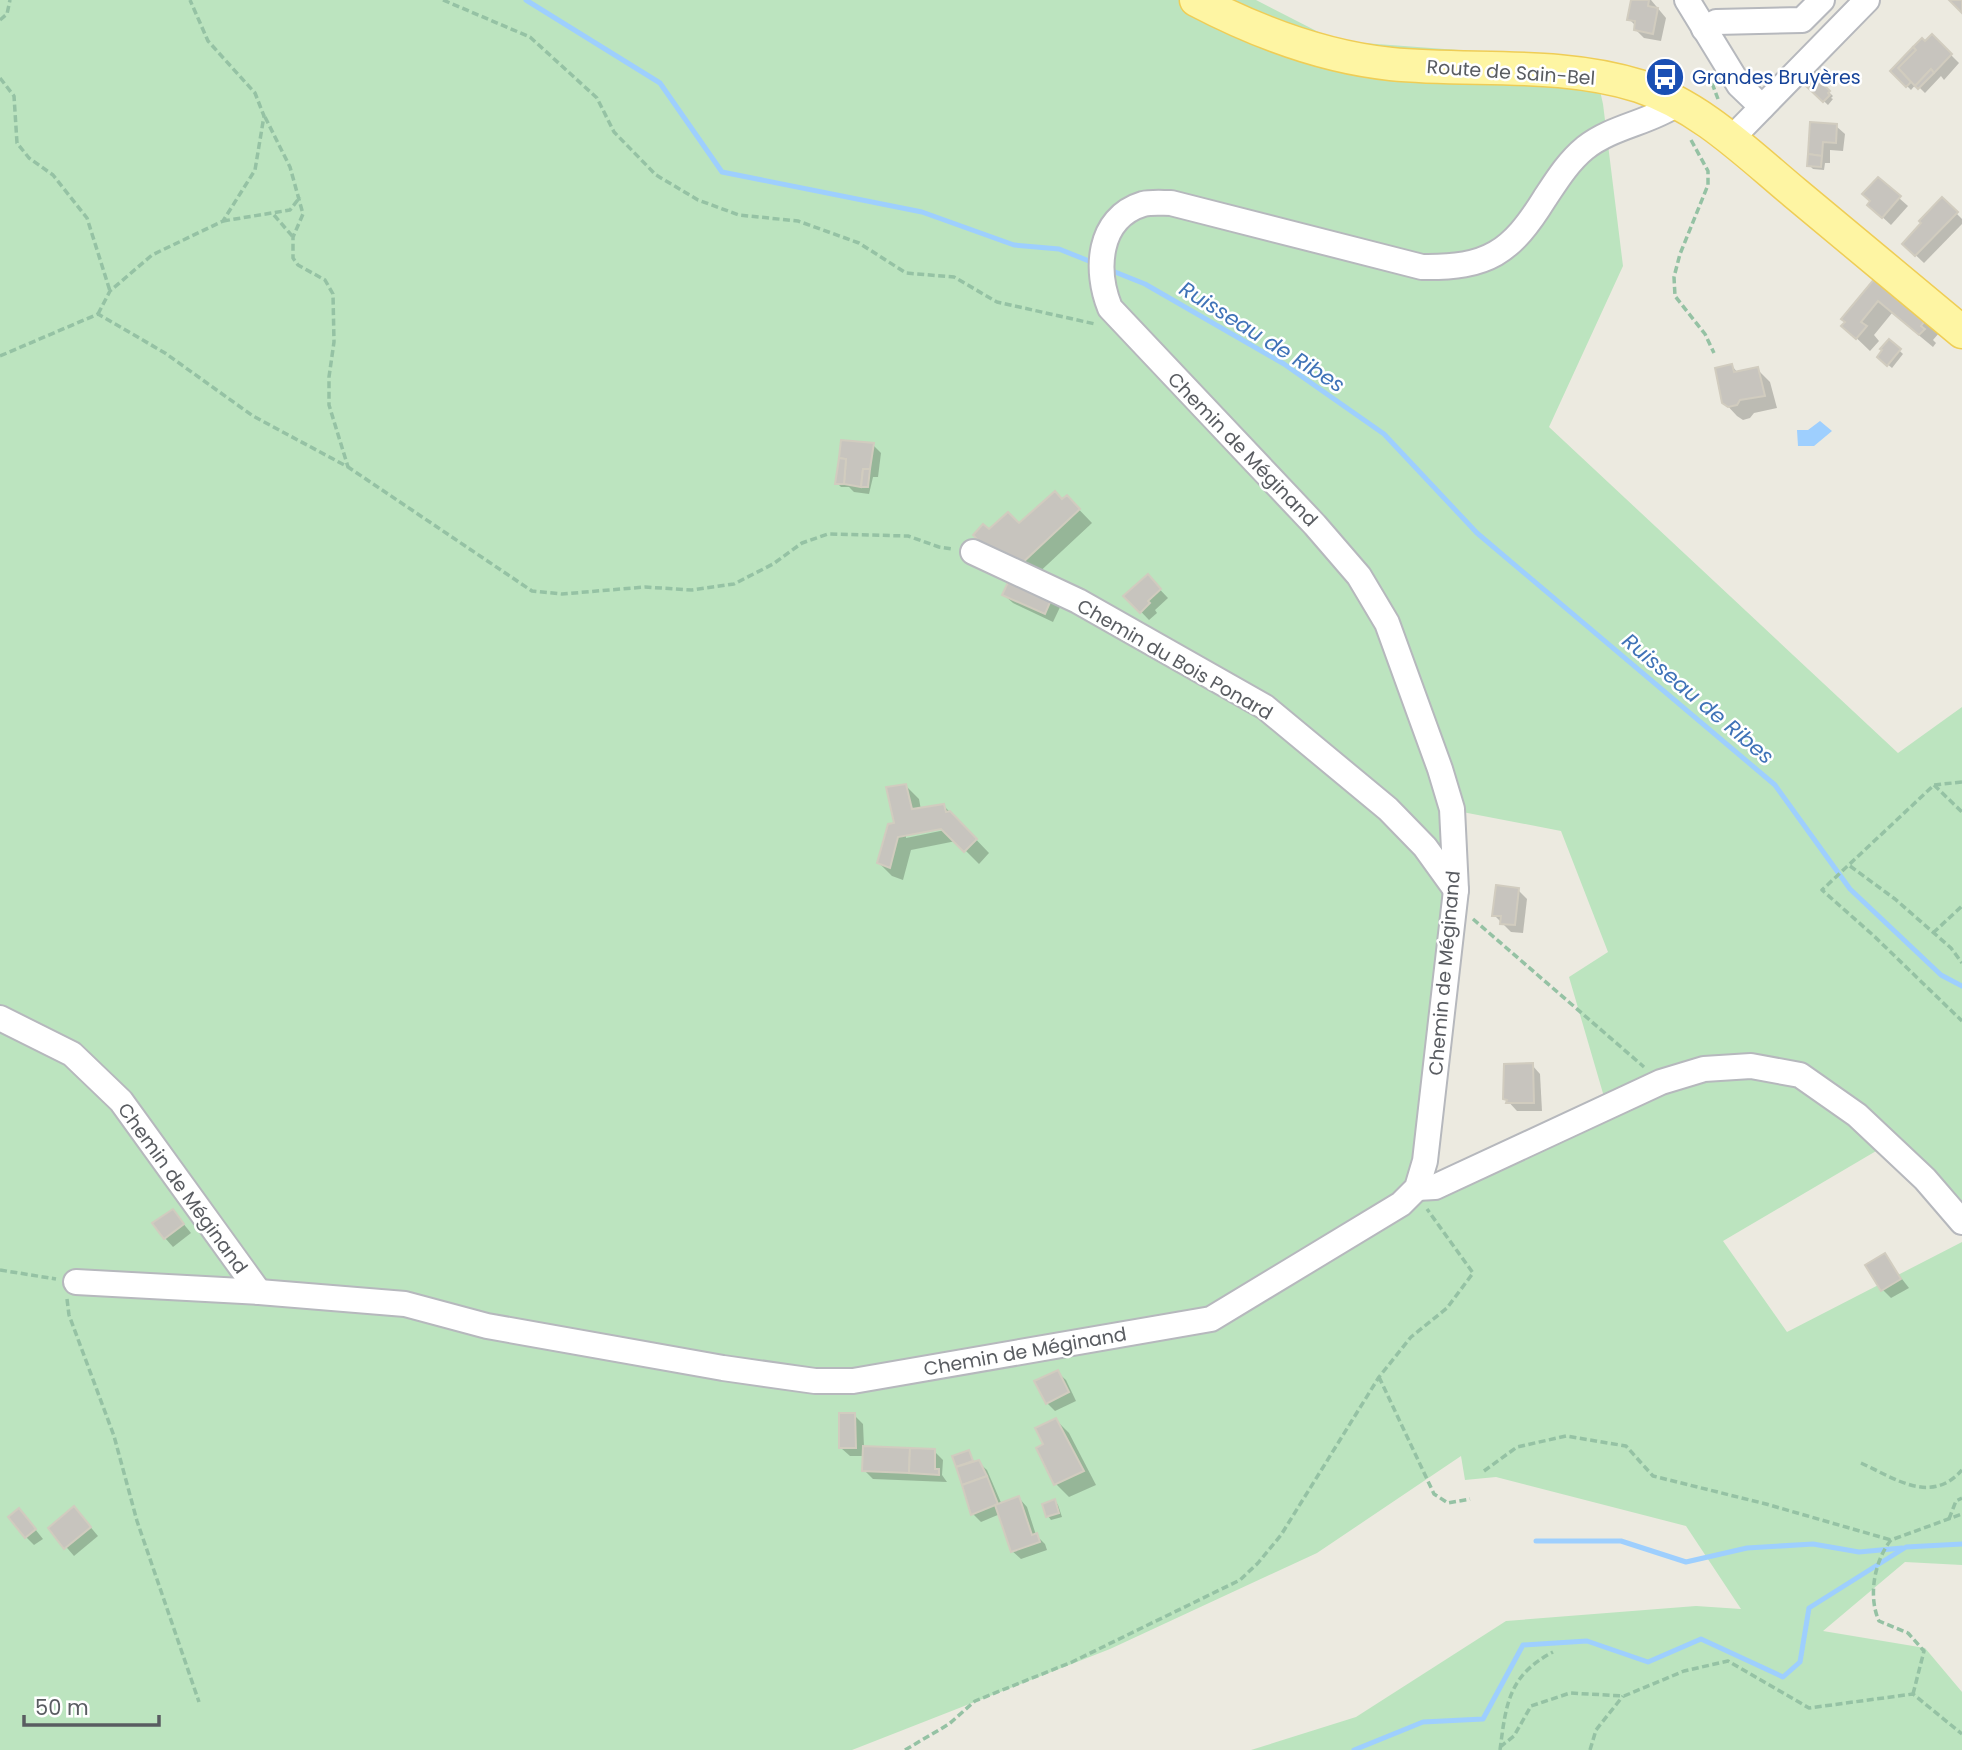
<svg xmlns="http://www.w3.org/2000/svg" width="1962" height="1750" font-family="Poppins,sans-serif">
<rect width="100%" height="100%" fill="#eceae0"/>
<path fill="#bce4bf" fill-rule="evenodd" d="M0,0H1256L1336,41L1593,60L1603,104L1623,266L1549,427L1898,753L1962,707V1222L1888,1144L1723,1241L1787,1332L1962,1242V1565L1905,1562L1823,1631L1925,1648L1962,1692V1750H1251L1356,1717L1506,1621L1696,1606L1741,1609L1686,1526L1496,1477L1465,1480L1461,1456L1317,1553L1110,1649L852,1750H0ZM1452,810L1561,831L1608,952L1569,977L1607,1107L1418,1188Z"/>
<path fill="#9ecffe" d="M1820,421L1832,431L1814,446H1798L1797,430H1808Z"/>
<g fill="#0003" fill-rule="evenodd">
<path d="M1633,0H1651L1666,18L1661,41L1644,38L1635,29L1636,26L1629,19Z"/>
<path d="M1932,36L1959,63L1944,80L1941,76L1925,93L1916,84L1911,90L1892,71Z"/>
<path d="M1815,79L1833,96L1831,98L1833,99L1828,105L1808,86Z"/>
<path d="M1836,126L1845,134L1843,151L1830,150V163H1825L1824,170L1813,169L1809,165L1810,154Z"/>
<path d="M1899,198L1908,206L1891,225L1878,213L1872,201Z"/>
<path d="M1942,199L1962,219V224L1924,263L1904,244Z"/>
<path d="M1876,279L1939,333L1933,340L1936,343L1933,347L1892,313L1874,335L1879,341L1870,351L1844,326Z"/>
<path d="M1889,341L1903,354L1892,368L1879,357Z"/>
<path d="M1732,366L1738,373L1757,369L1770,382L1777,408L1754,413L1750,418L1743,420L1737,416L1724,402Z"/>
<path d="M873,445L881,453L878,477H873L869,494L854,492L849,487H841L837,483Z"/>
<path d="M1067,497L1092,523L1033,578L989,531L1019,525Z"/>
<path d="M1147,576L1168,598L1155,610L1157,613L1149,620L1126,596Z"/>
<path d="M1004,595L1062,603L1053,622L1013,603Z"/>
<path d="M906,786L919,799L921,810L944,806L989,853L979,864L956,841L911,850L903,880L892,876L879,863L896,824ZM949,825L950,829L906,838V834Z"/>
<path d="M1518,890L1527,899L1523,933L1511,932L1494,915Z"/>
<path d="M1532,1065L1540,1074L1542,1111H1517L1505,1098Z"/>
<path d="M173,1211L191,1233L173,1247L165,1238Z"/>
<path d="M1884,1256L1909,1288L1891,1298L1883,1290Z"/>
<path d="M1057,1372L1066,1380L1076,1401L1055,1411L1047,1403Z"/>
<path d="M854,1415L863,1424L864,1447L934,1451L943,1460L942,1475L947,1482L873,1479L864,1470L865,1456H850L841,1448Z"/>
<path d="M1056,1420L1069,1433L1096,1485L1069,1497L1056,1484L1045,1445Z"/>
<path d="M968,1452L975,1463L978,1462L987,1470L1002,1505L1019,1498L1027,1507L1036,1535L1045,1544L1047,1550L1021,1559L1012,1551L1000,1514L981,1522L973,1514L954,1457Z"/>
<path d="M1055,1501L1058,1505L1062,1517L1051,1520L1048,1516Z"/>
<path d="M82,1517L98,1536L74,1556L50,1528Z"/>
<path d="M27,1519L43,1539L34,1545L26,1537Z"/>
</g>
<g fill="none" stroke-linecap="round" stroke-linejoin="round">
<g stroke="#9ecffe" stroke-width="5">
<path d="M526,0L660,83L722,172L922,212L1014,245L1059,249L1094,263"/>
<path d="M1110,270L1145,284L1284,364L1384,434L1477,533L1775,785L1850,889L1941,975L1962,986"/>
<path d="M1536,1541H1621L1686,1562L1747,1548L1813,1544L1859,1552L1902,1548"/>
<path d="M1354,1750L1423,1722L1483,1719L1523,1645L1587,1641L1648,1662L1701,1639L1783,1677L1800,1662L1809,1608L1906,1547L1962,1544"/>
</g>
</g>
<g fill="#c7c4be" stroke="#d1ccbf" stroke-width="2">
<path d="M1631,0H1649L1648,6L1658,8L1653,34L1634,30L1635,21L1627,20Z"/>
<path d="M1949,0H1962V13Z"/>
<path d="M1932,34L1952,54L1934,73L1931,69L1915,86L1898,68L1916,50L1913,47L1922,38L1925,41Z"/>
<path d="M1913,47L1916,50L1898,68L1911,82L1906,87L1890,71Z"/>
<path d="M1931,69L1934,73L1918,89L1915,86Z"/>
<path d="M1815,76L1830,91L1828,93L1830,95L1823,102L1806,86Z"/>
<path d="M1810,122L1837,124L1836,143L1823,142L1822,156L1808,154Z"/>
<path d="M1808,154L1822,156L1821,167L1807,166Z"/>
<path d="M1878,177L1901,196L1882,218L1867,205L1870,201L1862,194Z"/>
<path d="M1942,197L1958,212L1915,256L1902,244L1921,223L1919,221Z"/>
<path d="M1876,277L1927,318L1921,326L1925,329L1919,335L1878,301L1861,322L1867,326L1856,339L1841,326L1845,322L1841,319Z"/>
<path d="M1889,339L1901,349L1887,366L1877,357L1882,350L1880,349Z"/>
<path d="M1732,364L1734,372L1758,367L1765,396L1740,400L1737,405L1728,407L1722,403L1715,368Z"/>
<path d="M841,440L874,443L870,469H863L861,487L844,484L846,459L839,458Z"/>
<path d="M839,458L846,459L844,484H835Z"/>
<path d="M863,469H870L868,487H861Z"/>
<path d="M1055,491L1062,499L1067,495L1080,509L1019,566L990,553L973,535L983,524L989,529L1008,512L1019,523Z"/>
<path d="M1012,574L1054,593L1045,614L1002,595Z"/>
<path d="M1148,574L1161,589L1148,601L1150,603L1140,613L1123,596Z"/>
<path d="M906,784L912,809L944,804L946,812L950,811L977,839L964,852L941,829L898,837L890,868L877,863L888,824L894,823L886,787Z"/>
<path d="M1496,885L1519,888L1515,925L1500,924L1501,916H1492Z"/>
<path d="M1533,1063L1534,1103H1506L1507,1100L1503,1099L1504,1064Z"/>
<path d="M173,1209L184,1224L164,1239L152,1223Z"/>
<path d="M1885,1253L1901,1279L1881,1291L1865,1265Z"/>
<path d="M1058,1370L1069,1392L1046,1404L1034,1381Z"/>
<path d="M839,1413H855L856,1448H839Z"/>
<path d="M1056,1418L1084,1471L1054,1485L1036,1448L1043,1444L1035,1428Z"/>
<path d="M863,1446L910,1448L909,1473L862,1471Z"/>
<path d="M910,1448L935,1449V1469H939V1475L909,1473Z"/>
<path d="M969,1450L973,1461L956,1467L952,1456Z"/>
<path d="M979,1460L987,1476L962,1485L956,1467Z"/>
<path d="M987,1476L998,1504L971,1515L962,1485Z"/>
<path d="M1019,1496L1032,1535L1037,1533L1040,1542L1011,1552L995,1505Z"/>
<path d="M1055,1499L1059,1513L1046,1517L1042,1504Z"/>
<path d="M74,1506L91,1527L64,1549L48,1528Z"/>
<path d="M19,1508L36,1529L25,1538L8,1517Z"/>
</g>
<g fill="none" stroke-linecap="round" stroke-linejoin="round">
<g stroke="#b6b8bd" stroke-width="28">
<g id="minor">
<path d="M1687,0L1739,85L1762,107"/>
<path d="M1704,29L1716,22L1802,20L1822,0"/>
<path d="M1731,139L1867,0"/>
<path d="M973,552L1078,601L1265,707L1388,809L1425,847L1456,890"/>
<path d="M0,1018L72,1054L121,1101L259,1292"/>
<path d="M1417,1188L1435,1187L1661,1082L1704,1069L1751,1066L1800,1075L1857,1115L1925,1179L1962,1222"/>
<path d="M76,1282L259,1292L405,1304L487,1326L723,1368L815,1381H853L1211,1319L1401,1204L1417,1188L1425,1161L1456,890L1452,809L1440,769L1387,623L1359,576L1315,525L1110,308C1095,271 1097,218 1143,204C1151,202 1162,203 1171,203L1422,267C1488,268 1511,253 1545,198C1557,180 1568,162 1585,148C1613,126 1649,123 1677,104"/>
</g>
</g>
<g stroke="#efcd56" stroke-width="35">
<path id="major" d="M1196,0C1257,32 1323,57 1391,64C1473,72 1560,61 1639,86C1700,106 1747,153 1795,193C1851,239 1906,286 1962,332"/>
</g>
<g stroke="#95c2a4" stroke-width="3.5" stroke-dasharray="7 3.5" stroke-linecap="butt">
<path d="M443,0L530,37L597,98L614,132L656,175L698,200L739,215L798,221L859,243L906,273L954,277L997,302L1095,324"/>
<path d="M0,20L7,14L10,0"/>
<path d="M0,78L14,96L17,143L29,158L53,175L87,218L110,291"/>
<path d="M1712,83L1718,99"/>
<path d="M265,117L290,167L303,214L293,237V258L298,265L325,280L333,294L334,342L329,377V405L348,467"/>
<path d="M1691,140L1708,171V185L1680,254L1674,277L1675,296L1705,334L1714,353"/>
<path d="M274,215L293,237"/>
<path d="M223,221L290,210L300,197"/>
<path d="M98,314L110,291L152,255L223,221L255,170L264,116L255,93L208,41L190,0"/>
<path d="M0,356L98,314L165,353L253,416L348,467L532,591L562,594L645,587L692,590L734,584L773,564L802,543L828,534L908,536L939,547L953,549"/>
<path d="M1962,782L1934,785L1822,890L1874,936L1962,1021"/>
<path d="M1934,785L1962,812"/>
<path d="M1850,866L1895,899L1951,948L1962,963"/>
<path d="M1473,919L1644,1067"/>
<path d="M1933,933L1962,906"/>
<path d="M0,1270L56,1279"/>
<path d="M67,1299L69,1315L114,1436L137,1521L199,1702"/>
<path d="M1379,1377L1434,1494L1448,1503L1470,1499"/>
<path d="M1861,1463C1896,1479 1931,1505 1962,1470"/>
<path d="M1484,1471L1517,1447L1566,1436L1626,1446L1653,1476L1766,1504L1891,1540"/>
<path d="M1949,1519L1956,1501L1962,1498"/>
<path d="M1913,1694L1924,1651L1908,1633L1879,1621C1868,1597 1874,1561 1891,1540L1962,1514"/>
<path d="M1500,1747L1514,1736L1531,1706L1570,1693L1624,1696L1684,1671L1728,1661L1809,1708L1913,1694L1962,1734"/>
<path d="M905,1750L949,1724L975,1701L1072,1662L1240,1580L1258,1563L1281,1535L1379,1377L1411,1337L1447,1308L1473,1273L1427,1209"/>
<path d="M1500,1750C1506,1703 1509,1675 1553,1652"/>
<path d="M1590,1750L1596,1730L1623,1696"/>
</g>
<use href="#minor" stroke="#fff" stroke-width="24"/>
<use href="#major" stroke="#fef5a3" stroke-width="32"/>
</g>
<defs>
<g id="bus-disc" transform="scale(2.0125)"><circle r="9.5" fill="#1a4fb4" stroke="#fff"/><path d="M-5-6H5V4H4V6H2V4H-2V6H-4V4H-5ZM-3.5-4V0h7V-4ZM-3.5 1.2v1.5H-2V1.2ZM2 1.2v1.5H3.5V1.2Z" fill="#fff"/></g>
</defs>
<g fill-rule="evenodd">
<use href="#bus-disc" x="1665" y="77"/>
</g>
<g text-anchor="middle" stroke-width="5" stroke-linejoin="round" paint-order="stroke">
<g font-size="19" fill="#595c61" stroke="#fff">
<text transform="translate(1511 72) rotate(4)" y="7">Route de Sain-Bel</text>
<text transform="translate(1243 449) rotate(46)" y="7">Chemin de Méginand</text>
<text transform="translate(1175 659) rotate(30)" y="7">Chemin du Bois Ponard</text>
<text transform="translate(1444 973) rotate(-85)" y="7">Chemin de Méginand</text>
<text transform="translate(183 1188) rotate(54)" y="7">Chemin de Méginand</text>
<text transform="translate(1025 1351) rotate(-10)" y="7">Chemin de Méginand</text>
</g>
<g font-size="19" fill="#164399" stroke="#fff" text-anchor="start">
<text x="1692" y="84">Grandes Bruyères</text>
</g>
<g font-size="21" font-style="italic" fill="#4073b8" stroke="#fff">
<text transform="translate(1262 337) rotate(32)" y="7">Ruisseau de Ribes</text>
<text transform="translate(1698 699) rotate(40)" y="7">Ruisseau de Ribes</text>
</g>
</g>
<path d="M24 1715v10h135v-10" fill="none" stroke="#595c61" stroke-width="3.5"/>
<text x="35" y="1715" font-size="21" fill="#595c61" stroke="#ffffff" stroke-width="5" paint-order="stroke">50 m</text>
</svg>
